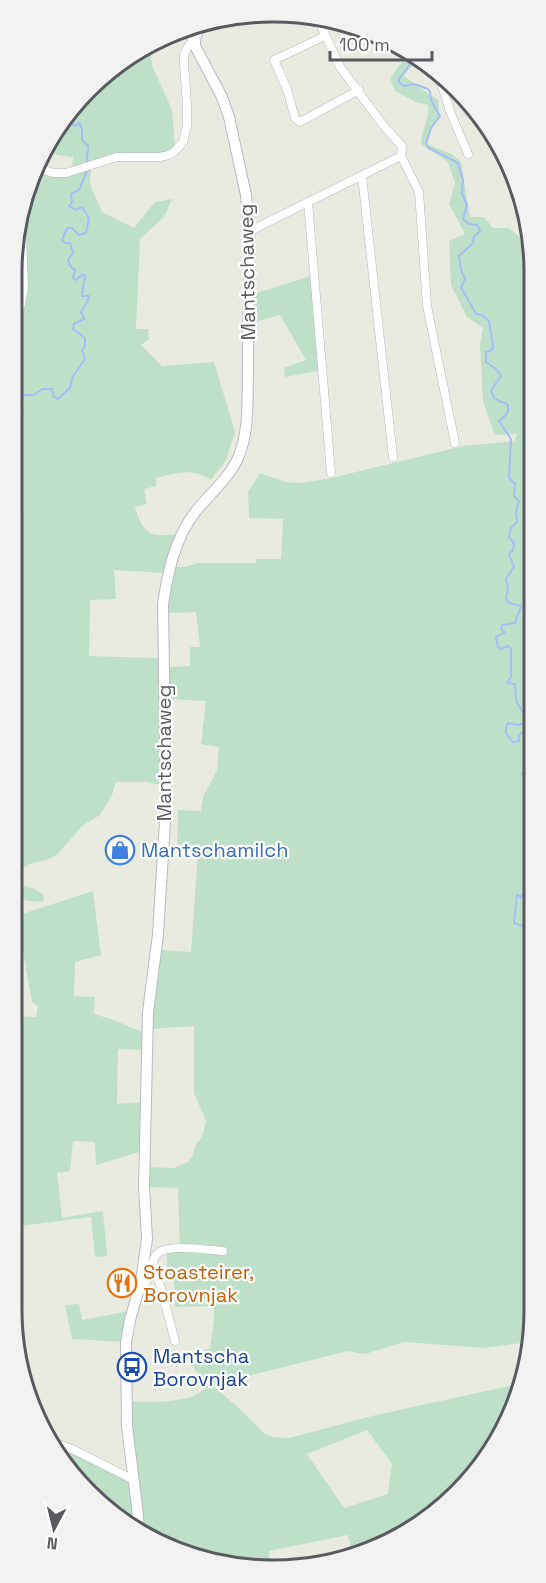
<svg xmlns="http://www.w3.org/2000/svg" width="546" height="1583" font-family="'Space Grotesk',sans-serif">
<rect width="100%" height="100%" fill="#eaebe0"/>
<g fill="#bfe0c8" fill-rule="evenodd">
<path d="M150,44L152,66L172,110L175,145L177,146L163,154H137L72,170L73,157L57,155L48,150L66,114L142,47Z"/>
<path d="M408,51L417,58L404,76L439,101L438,120L429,132L427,144L452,154L461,162L470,217H484L493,228H509L527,243L532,239V360L527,361C528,372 524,383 527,393H532L534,1310L530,1342L484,1348L404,1342L365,1354L348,1351L212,1385L239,1408L265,1434L274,1437L289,1438L372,1416L523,1383L490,1455L418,1527L353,1556L348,1535L269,1551L270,1567L239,1569L157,1544L142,1532L128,1402C150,1401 194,1405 207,1386L186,1358L210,1348L214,1321V1306L175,1307L174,1277H167V1252L180,1250L178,1188L148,1187L149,1167L174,1168L188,1162L193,1155L195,1146L201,1138L204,1130L206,1121L194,1093V1026L151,1029L160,950L191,952L198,852L177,849L178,810L201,811L203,797L217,770L219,747L201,744L206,701L168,699V667L190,666V647H200L196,612L167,613L173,567H184L198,563H256V559H281L283,519L249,518L248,492L260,473L286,482L300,483L327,479L463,446L514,441L517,434L495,435L483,402L480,344L483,328L467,317L451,285L449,241L465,234L449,204L455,183L448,162L421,144C422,130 429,119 428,105L416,102L395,91L390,78L408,54ZM367,1430L392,1464L388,1494L344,1508L307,1454Z"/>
<path d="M91,169L90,184L102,212L134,228L155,202L172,199L164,217L140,239L136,329H148L149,339L141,345L162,366L214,362L235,432L226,460L211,480C191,467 177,473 156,478V486L144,489L147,504L135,507C144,536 150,537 178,534L165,573L114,570L116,599L90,600L89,656L156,658L160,660L162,785L147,782H116L112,795L100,815L82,826L57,855L49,859L30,864L20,870L12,877V273L21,206L38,170C59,181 70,176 91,169Z"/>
<path d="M311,276L320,369L318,371L285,377L284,368L306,360L280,315L252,323L253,294Z"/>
<path d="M15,885C25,885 36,888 43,895L44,899L42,902L29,901L14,896L12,894V886Z"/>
<path d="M93,891L101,955L75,962L74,996L95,997L94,1014L114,1020L144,1033V1050L118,1049L117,1104L143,1102V1151L96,1165L95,1142L73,1141L70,1171L57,1173L62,1218L103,1211L107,1256L95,1257L91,1217L12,1227V1016L36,1017L38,1006L32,1002L23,951L22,914Z"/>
<path d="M79,1304L82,1320L129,1311L123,1342L72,1339L65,1305Z"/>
<path d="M53,1444L130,1481L135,1527L77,1482L71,1473L70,1461L62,1458Z"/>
</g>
<g fill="#a5bdf6">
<path d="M532,360V393H527C524,383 528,372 527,361Z"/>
<path d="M534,1152V1202C518,1185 525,1170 534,1152Z"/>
</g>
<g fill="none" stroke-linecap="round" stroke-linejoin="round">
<g stroke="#a5bdf6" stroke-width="2">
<path d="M416,57L399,79V82L404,86L414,84L428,89L430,92L431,100L440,116L431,128L426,144L429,148L458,163L463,180L462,194L467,205L463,219L469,224L477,225L480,231L474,237L473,243L459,256L461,270L465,279L461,287L476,314L482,315L489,321L493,346L492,350L486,352V362L496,369L501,376L491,391C494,400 498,401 507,404C511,412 505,416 499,421L511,439L509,478L515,484L514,496L519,501L516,512L517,522L511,528L509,537L514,543L513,550L509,554L514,567L506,579L508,589L506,598L509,603L521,606L515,623L502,625L501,629L505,632L496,637L498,647L501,649L508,646L511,648V677L507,683L515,684L516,701L525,716L524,723L518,725L508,723C503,731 507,735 513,742L519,741V735L523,732L530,744L525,757L530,764L528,769L522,773L530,782L533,789"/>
<path d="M506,156L520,226"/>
<path d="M12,433L17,428L23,414L18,401L24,395H33L43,389H52L54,397L58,399L70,388L72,378L85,359L82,350L85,346V338L73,329L74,324L84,319L81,312L88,300L89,296H82L85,275H82L76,280L73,278L75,270L71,267L68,260L73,253L70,243H65L62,240L67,228H72L79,235L86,233L89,218L82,207L76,210L69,206L72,202L71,194L79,190L86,173L88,146L82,140V129L79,123L75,126L71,123V115L66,114"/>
<path d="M533,798L531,805L526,811L528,817L533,818"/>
<path d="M533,824L523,834L529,853L533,855"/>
<path d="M533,868C529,877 527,890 521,897L517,895L514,923L528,928L532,934H533"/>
<path d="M533,945L532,963L533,965"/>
<path d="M533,982V984"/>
<path d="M533,1018L526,1024L525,1030L533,1034"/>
</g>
<g stroke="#b8b8be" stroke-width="9">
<g id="street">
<path d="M183,33L195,39"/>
<path d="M325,36L274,60L287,89L295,118L300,122L359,90"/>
<path d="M439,76L450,111L468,154"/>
<path d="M401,156L419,192L427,306L455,443"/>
<path d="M39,168L53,173H66L117,157H160L169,155L174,152L183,142L187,125V105L184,64V54L189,45L194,42"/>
<path d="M362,176L393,457"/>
<path d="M308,202L331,473"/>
<path d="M250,231L401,156L402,146L383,125L340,67L318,19"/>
<path d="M12,321L20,309L24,288L21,205"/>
<path d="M152,1271L159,1281L175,1341"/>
<path d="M142,1289C145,1283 149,1278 151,1272C153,1266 152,1259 157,1254C167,1243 208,1250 223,1251"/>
<path d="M52,1442L72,1449L134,1480"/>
</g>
</g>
<g stroke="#b9bac1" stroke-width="12">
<path id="secondary" d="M139,1530L137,1507L127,1426L126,1342L130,1320L141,1281L147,1239L144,1187L148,1012L158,935L166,805L163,604C168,571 175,538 196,511C210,494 229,478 238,458C250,431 247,396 248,368C248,322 249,277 250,231L246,195L229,117L222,97L195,46V39L199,28"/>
</g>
<use href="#street" stroke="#fff" stroke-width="8"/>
<use href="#secondary" stroke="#fff" stroke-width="10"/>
</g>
<defs>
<g id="shop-ring" transform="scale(1.5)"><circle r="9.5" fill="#fff" stroke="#3f7fe0" stroke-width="1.5"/><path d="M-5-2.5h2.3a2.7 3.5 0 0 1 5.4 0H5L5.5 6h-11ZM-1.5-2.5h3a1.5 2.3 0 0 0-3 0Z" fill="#3f7fe0"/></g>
<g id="restaurant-ring" transform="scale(1.5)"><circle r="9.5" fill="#fff" stroke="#e8710a" stroke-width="1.5"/><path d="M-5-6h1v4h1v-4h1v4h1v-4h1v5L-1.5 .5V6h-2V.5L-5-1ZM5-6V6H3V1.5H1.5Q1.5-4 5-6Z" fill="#e8710a"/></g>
<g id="bus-ring" transform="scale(1.5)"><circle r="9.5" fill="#fff" stroke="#1a4fb4" stroke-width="1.5"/><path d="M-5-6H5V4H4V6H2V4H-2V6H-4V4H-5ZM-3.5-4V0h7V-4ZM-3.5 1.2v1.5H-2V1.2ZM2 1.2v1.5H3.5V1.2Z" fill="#1a4fb4"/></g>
</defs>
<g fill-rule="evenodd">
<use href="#shop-ring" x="120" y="850"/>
<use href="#restaurant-ring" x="122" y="1283"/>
<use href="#bus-ring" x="132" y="1367"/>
</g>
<g text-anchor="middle" stroke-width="4.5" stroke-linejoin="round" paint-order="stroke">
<g font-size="20" fill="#595a60" stroke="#fff">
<text transform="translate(247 272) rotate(-91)" y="7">Mantschaweg</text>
<text transform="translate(164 753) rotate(-90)" y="7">Mantschaweg</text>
</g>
<g font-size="20" fill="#366cbe" stroke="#fff" text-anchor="start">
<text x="141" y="857">Mantschamilch</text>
</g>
<g font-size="20" fill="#c56008" stroke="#fff" text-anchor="start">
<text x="143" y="1279">Stoasteirer,<tspan x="143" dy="23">Borovnjak</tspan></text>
</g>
<g font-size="20" fill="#164399" stroke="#fff" text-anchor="start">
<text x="153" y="1363">Mantscha<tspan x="153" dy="23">Borovnjak</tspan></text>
</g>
</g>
<path d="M0 0H546V1583H0ZM272 22H274A250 250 0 0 1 524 272V1310A250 250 0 0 1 274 1560H272A250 250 0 0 1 22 1310V272A250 250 0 0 1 272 22Z" fill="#f2f2f2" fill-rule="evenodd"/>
<path fill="none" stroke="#595a60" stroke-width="3" d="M272 22H274A250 250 0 0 1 524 272V1310A250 250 0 0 1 274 1560H272A250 250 0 0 1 22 1310V272A250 250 0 0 1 272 22Z"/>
<g transform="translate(54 1529) rotate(187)" stroke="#ffffff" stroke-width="4.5" paint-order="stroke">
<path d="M0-4.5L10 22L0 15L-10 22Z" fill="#595a60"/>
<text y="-9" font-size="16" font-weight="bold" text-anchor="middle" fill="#595a60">N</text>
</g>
<path d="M330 51v9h102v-9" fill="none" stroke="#595a60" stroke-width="3"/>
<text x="339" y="51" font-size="18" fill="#595a60" stroke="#ffffff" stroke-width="4.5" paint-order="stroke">100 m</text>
</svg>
